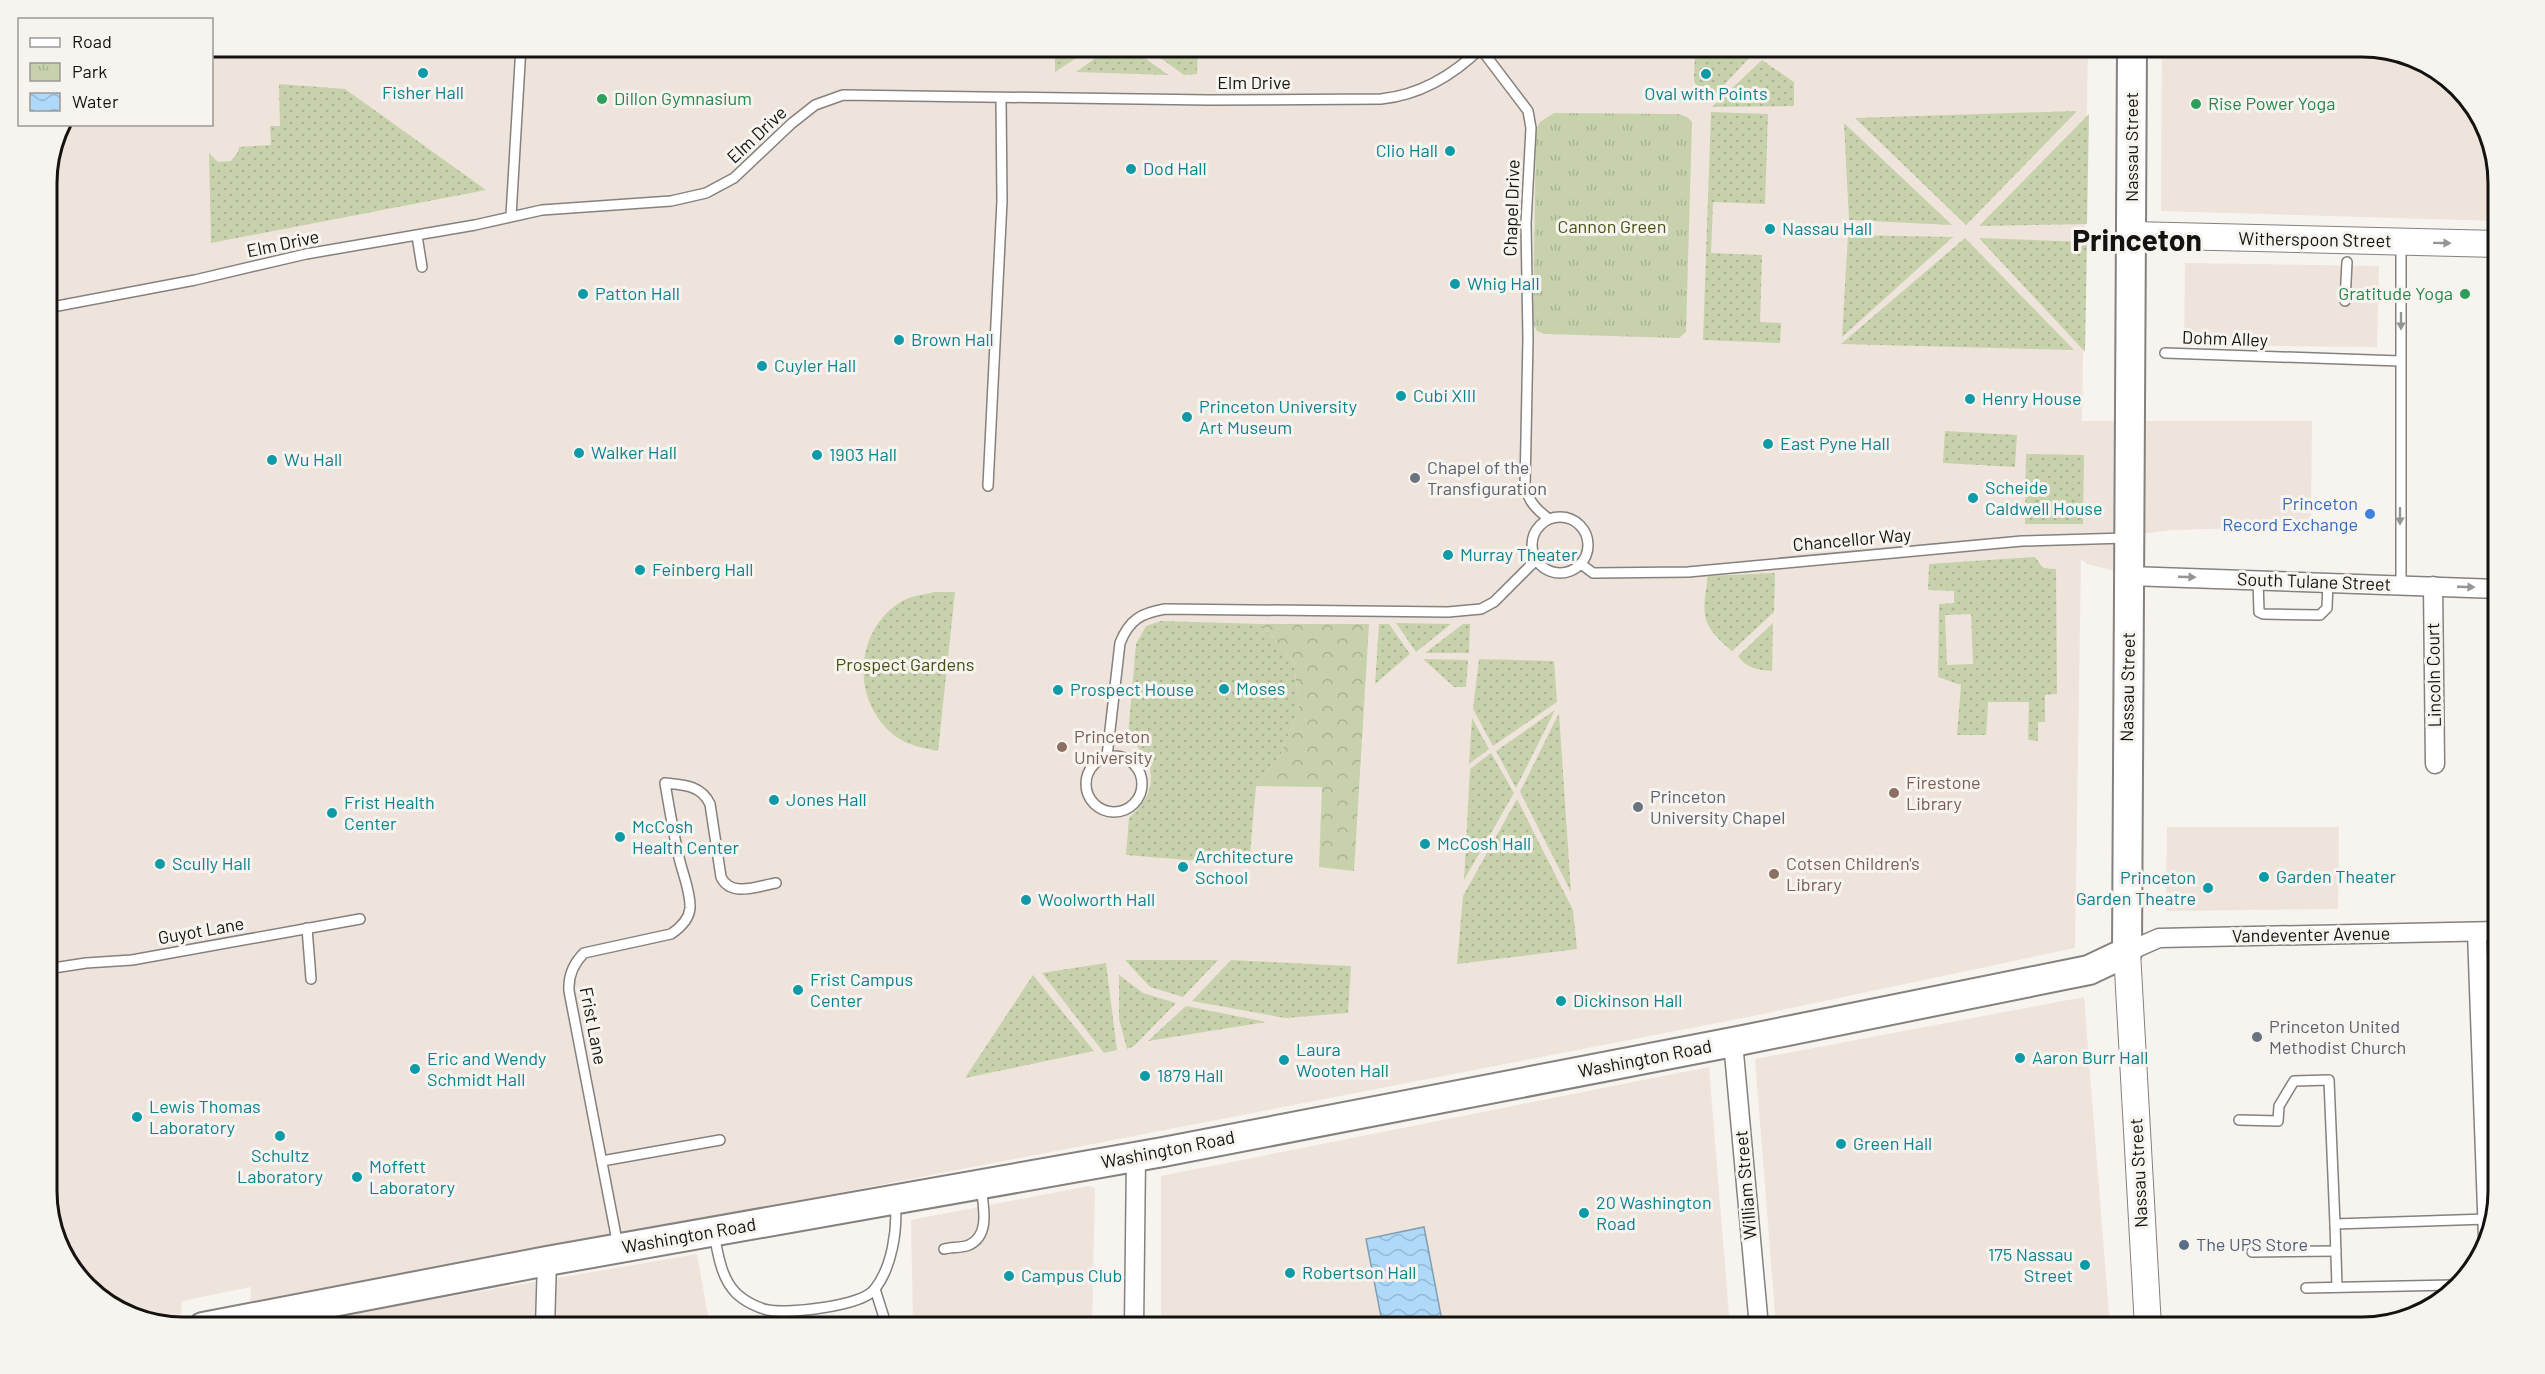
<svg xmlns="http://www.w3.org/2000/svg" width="2545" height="1374" font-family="Barlow,sans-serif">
<defs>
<pattern id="grass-dots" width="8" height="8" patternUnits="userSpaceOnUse" patternTransform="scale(1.5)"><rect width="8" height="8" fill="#c7d2ac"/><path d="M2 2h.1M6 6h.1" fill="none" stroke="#aab393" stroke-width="1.8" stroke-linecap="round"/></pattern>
<pattern id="forest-crowns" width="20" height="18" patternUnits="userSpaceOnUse" patternTransform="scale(1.5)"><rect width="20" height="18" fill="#c7d2ac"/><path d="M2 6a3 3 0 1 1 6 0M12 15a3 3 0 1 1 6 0" fill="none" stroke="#aab393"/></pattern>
<pattern id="park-tufts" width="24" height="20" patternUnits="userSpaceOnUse" patternTransform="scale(1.5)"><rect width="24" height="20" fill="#c7d2ac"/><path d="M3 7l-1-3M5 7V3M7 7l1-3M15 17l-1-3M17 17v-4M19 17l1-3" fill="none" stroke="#aab393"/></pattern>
<pattern id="water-waves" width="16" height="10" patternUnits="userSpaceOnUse" patternTransform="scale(1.5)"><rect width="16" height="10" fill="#aed9f9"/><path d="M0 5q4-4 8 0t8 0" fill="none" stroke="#95b9d4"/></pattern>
</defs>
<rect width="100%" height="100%" fill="#f7f3ef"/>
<g fill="#eee4db">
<path d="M2362,46L2423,61L2476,107L2498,174V221L2161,211L2162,47Z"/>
<path d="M212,47H2088L2082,421H2312L2311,526L2173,530L2124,536L2130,575L2087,564L2081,559L2075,948L1753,1016L250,1307L251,1287L182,1301L181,1314L149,1320L122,1313L70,1267L47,1200V174L57,130L61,125L212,124Z"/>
<path d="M2185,263L2379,266L2377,347L2184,345Z"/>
<path d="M2167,827H2339L2338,909L2166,911Z"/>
<path d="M2084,997L2110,1327H1776L1755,1059Z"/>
<path d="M1709,1067L1730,1327H1161V1176Z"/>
<path d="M1089,1186L1095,1188L1092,1327H913L911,1220Z"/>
<path d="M697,1254L710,1327H273L279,1326Z"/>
</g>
<g fill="url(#grass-dots)" fill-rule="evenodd">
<path d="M344,47H390L389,57L346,55Z"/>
<path d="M1055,47V46L1093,47L1055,72Z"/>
<path d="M1130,47L1168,75L1076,72L1111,47Z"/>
<path d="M1145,47H1198L1197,74L1184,75Z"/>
<path d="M1695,47H1743L1753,54L1706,104L1694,81Z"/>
<path d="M1762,60L1794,82V106L1712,107Z"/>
<path d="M279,84L345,89L486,190L211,243L209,153L218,162L231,161L238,152L239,147L271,145L270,126H280Z"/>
<path d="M2077,111L1966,225L1855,118Z"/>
<path d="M1711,112L1768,114L1765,204L1713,202L1711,253L1762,255L1760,322L1781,323L1780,343L1703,340Z"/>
<path d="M2089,114L2087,224L1979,226Z"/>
<path d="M1844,123L1952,225L1849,220Z"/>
<path d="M1848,235L1953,237L1842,337Z"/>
<path d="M1965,238L2074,350L1841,344Z"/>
<path d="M1979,238L2087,242L2085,352Z"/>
<path d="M1945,431L2017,435L2015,467L1943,463Z"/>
<path d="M2026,454L2084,455L2083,524H2025Z"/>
<path d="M2035,557L2043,568L2056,569L2057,694L2045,695V722H2038V741L2028,740L2029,702H1988L1986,735H1957L1961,685L1938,677L1939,604L1954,603V591L1928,590L1929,564ZM1971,614L1973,664L1947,665L1945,615Z"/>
<path d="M1775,573L1774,612L1732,651C1700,624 1702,616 1708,576Z"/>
<path d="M935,592H955L938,751C924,748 910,746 898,738C852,706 852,634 899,603C909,596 923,595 935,592Z"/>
<path d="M1161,621L1261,624L1294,662L1299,707L1281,754L1256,786L1249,865L1126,855L1129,818C1147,802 1158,784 1146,759C1143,751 1134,743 1128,736L1136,644L1146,626Z"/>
<path d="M1396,623L1451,624L1416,652Z"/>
<path d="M1773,623L1772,671C1758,670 1746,668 1738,656Z"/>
<path d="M1379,624H1389L1410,654L1375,684Z"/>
<path d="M1463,624H1470L1469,653H1425Z"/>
<path d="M1423,659L1468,660L1466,687H1454Z"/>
<path d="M1479,659L1554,661L1557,702L1493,746L1473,709Z"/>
<path d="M1555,710L1516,788L1496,751Z"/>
<path d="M1559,713L1571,892L1520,792Z"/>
<path d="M1472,718L1489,749L1469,764Z"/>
<path d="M1491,753L1514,793L1464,880L1470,769Z"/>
<path d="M1517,799L1573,910L1577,949L1457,964L1463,896Z"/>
<path d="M1125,960H1218L1183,997L1150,987Z"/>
<path d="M1231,960L1351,966L1348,1013L1285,1018L1192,1001Z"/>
<path d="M1106,963L1117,1050L1104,1053L1042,973Z"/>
<path d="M1033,975L1094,1051L965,1078Z"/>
<path d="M1119,975L1143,993L1176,1003L1134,1046L1127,1049L1119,1019Z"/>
<path d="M1186,1006L1266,1022L1148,1041Z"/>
</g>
<path fill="url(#forest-crowns)" d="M1261,624H1369L1354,871L1319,867L1322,787L1256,786L1281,754L1299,707L1294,662Z"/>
<path fill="url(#park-tufts)" d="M1554,113L1678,114L1687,117L1692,122L1686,332L1679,338L1544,334L1537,331L1533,324L1536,130L1540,122Z"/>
<path fill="url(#water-waves)" stroke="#809eb3" stroke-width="1.5" d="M1424,1227L1443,1326L1383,1327L1366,1239Z"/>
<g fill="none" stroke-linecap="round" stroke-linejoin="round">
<g stroke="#85817e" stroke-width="12">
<g id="lane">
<path d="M1481,49L1528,111L1531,128L1526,223L1528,338L1525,487C1529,502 1537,510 1549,519"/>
<path d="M511,216L521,46"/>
<path d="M417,236L422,267"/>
<path d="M2345,301L2347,262"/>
<path d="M47,308L195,280L306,254L475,225L542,210L671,201L706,193L734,178L791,124L815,105L843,95L1209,100L1381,99C1420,95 1455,74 1483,46"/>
<path d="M2165,353L2400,361"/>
<path d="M988,486L1002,201L1001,98"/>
<circle cx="1560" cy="545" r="28"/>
<path d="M1581,564L1593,573L1688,572L2022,541L2126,538"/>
<path d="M2258,579L2259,612L2263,614L2320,615L2327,608L2328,581"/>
<path d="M2401,585V244"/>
<path d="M1107,756L1120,643C1129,620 1141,613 1165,609L1448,612L1481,609L1494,602L1536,560"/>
<circle cx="1114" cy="784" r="28"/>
<path d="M307,928L311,979"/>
<path d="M47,969L86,963L132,960L360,919"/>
<path d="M2239,1120L2278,1121L2279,1106L2294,1081L2329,1080L2335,1224L2487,1219"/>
<path d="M602,1161L720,1140"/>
<path d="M2335,1224L2337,1287"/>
<path d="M714,1234C718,1254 721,1278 736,1293C744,1301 758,1308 768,1310C790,1314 860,1306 874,1290C892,1268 898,1229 895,1202"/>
<path d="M618,1246L569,991C568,976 573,964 584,953L671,934C680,928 689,920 690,908C691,891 681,870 678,853C673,830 669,807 665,783C684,785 701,785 710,804L721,877C731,898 758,886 776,883"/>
<path d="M944,1249C952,1247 962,1248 969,1245C991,1235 983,1205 981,1187"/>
<path d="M2252,1252L2336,1251"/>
<path d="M2306,1288L2453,1285"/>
<path d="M875,1289L887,1327"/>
</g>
</g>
<g stroke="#85817e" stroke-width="21">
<g id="street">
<path d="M2129,576L2498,589"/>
<path d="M2433,586L2435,764"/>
<path d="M2477,932L2488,1237"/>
<path d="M2127,952L2159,938L2498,931"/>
<path d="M1733,1042L1759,1327"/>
<path d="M545,1327L547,1261"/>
<path d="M1134,1327L1136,1157"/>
</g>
</g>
<g stroke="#85817e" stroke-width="28">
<g id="secondary">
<path d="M2131,235L2498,244"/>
<path d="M2127,952L2148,1327"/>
</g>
</g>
<g stroke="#85817e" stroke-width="32">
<path id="primary" d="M203,1327L547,1261L1163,1152L1733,1042L2089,970L2127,952L2132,46"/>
</g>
<use href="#lane" stroke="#fff" stroke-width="9"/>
<use href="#street" stroke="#fff" stroke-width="18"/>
<use href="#secondary" stroke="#fff" stroke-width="26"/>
<use href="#primary" stroke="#fff" stroke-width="28"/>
</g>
<defs><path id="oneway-solid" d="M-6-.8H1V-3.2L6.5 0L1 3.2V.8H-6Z" transform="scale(1.5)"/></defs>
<g fill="#959594">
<use href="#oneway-solid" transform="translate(2442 243) rotate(1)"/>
<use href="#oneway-solid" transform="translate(2401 321) rotate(90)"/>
<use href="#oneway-solid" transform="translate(2400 516) rotate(90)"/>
<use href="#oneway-solid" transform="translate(2187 577) rotate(2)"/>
<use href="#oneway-solid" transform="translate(2466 587) rotate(2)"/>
</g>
<g fill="#0f9aa8" stroke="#f7f3ef" stroke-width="2">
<circle cx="423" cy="73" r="6"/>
<circle cx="1706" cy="74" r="6"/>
<circle cx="1450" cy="151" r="6"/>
<circle cx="1131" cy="169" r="6"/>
<circle cx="1770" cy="229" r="6"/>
<circle cx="1455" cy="284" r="6"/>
<circle cx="583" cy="294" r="6"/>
<circle cx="899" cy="340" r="6"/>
<circle cx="762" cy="366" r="6"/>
<circle cx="1401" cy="396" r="6"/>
<circle cx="1970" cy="399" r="6"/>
<circle cx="1187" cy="417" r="6"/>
<circle cx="1768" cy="444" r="6"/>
<circle cx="579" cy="453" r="6"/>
<circle cx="817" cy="455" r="6"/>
<circle cx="272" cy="460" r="6"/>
<circle cx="1973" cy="498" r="6"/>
<circle cx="1448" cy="555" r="6"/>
<circle cx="640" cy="570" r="6"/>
<circle cx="1224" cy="689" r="6"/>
<circle cx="1058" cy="690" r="6"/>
<circle cx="774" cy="800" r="6"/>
<circle cx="332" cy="813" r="6"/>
<circle cx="620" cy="837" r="6"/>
<circle cx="1425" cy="844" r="6"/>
<circle cx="160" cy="864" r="6"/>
<circle cx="1183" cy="867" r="6"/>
<circle cx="2264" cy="877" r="6"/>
<circle cx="2208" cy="888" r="6"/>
<circle cx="1026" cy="900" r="6"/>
<circle cx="798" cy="990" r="6"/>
<circle cx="1561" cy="1001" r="6"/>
<circle cx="2020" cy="1058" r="6"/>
<circle cx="1284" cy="1060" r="6"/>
<circle cx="415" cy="1069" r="6"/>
<circle cx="1145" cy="1076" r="6"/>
<circle cx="137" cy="1117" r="6"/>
<circle cx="280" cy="1136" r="6"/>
<circle cx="1841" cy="1144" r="6"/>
<circle cx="357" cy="1177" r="6"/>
<circle cx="1584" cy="1213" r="6"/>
<circle cx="2085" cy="1265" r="6"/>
<circle cx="1290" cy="1273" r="6"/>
<circle cx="1009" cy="1276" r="6"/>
</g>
<g fill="#2e9e5b" stroke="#f7f3ef" stroke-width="2">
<circle cx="602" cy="99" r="6"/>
<circle cx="2196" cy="104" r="6"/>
<circle cx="2465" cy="294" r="6"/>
</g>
<g fill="#6b7280" stroke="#f7f3ef" stroke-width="2">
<circle cx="1415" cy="478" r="6"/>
<circle cx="1638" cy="807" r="6"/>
<circle cx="2257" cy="1037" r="6"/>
</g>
<circle fill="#3f7fe0" stroke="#f7f3ef" stroke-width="2" cx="2370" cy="514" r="6"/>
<g fill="#8d6e63" stroke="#f7f3ef" stroke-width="2">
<circle cx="1062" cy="747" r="6"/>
<circle cx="1894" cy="793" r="6"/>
<circle cx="1774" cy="874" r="6"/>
</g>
<circle fill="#5c6f8a" stroke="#f7f3ef" stroke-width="2" cx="2184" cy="1245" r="6"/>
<g text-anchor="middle" stroke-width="6" stroke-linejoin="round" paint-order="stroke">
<g font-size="18" fill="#141311" stroke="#f7f3ef">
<text x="1254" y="89">Elm Drive</text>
<text transform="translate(757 135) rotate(-43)" y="6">Elm Drive</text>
<text transform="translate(2132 147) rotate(-90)" y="6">Nassau Street</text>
<text transform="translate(1512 208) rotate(-88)" y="6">Chapel Drive</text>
<text transform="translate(2315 240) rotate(1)" y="6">Witherspoon Street</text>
<text transform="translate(283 244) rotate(-12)" y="6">Elm Drive</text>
<text transform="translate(2225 339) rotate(2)" y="6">Dohm Alley</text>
<text transform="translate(1852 540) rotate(-5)" y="6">Chancellor Way</text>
<text transform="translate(2314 582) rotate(2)" y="6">South Tulane Street</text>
<text transform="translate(2434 675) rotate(-91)" y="6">Lincoln Court</text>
<text transform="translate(2128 687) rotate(-89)" y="6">Nassau Street</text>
<text transform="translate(201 931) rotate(-10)" y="6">Guyot Lane</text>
<text transform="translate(2311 935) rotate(-1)" y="6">Vandeventer Avenue</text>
<text transform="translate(593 1026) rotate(79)" y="6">Frist Lane</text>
<text transform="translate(1645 1059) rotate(-11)" y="6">Washington Road</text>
<text transform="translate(1168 1150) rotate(-11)" y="6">Washington Road</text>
<text transform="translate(2139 1173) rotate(-93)" y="6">Nassau Street</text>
<text transform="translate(1746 1185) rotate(-95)" y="6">William Street</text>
<text transform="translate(689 1236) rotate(-10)" y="6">Washington Road</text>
</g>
<g font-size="18" fill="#0d838f" stroke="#f7f3ef" text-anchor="start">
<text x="423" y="99" text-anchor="middle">Fisher Hall</text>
<text x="1706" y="100" text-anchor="middle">Oval with Points</text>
<text x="1438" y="157" text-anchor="end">Clio Hall</text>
<text x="1143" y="175">Dod Hall</text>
<text x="1782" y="235">Nassau Hall</text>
<text x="1467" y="290">Whig Hall</text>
<text x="595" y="300">Patton Hall</text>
<text x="911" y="346">Brown Hall</text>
<text x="774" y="372">Cuyler Hall</text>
<text x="1413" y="402">Cubi XIII</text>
<text x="1982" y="405">Henry House</text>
<text x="1199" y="413">Princeton University<tspan x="1199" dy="21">Art Museum</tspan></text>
<text x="1780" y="450">East Pyne Hall</text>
<text x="591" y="459">Walker Hall</text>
<text x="829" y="461">1903 Hall</text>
<text x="284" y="466">Wu Hall</text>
<text x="1985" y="494">Scheide<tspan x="1985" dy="21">Caldwell House</tspan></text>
<text x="1460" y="561">Murray Theater</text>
<text x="652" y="576">Feinberg Hall</text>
<text x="1236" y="695">Moses</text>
<text x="1070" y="696">Prospect House</text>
<text x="786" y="806">Jones Hall</text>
<text x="344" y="809">Frist Health<tspan x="344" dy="21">Center</tspan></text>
<text x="632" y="833">McCosh<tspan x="632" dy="21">Health Center</tspan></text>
<text x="1437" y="850">McCosh Hall</text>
<text x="1195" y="863">Architecture<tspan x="1195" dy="21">School</tspan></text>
<text x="172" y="870">Scully Hall</text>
<text x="2276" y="883">Garden Theater</text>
<text x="2196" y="884" text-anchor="end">Princeton<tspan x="2196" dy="21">Garden Theatre</tspan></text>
<text x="1038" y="906">Woolworth Hall</text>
<text x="810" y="986">Frist Campus<tspan x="810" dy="21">Center</tspan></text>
<text x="1573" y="1007">Dickinson Hall</text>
<text x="1296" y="1056">Laura<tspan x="1296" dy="21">Wooten Hall</tspan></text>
<text x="2032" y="1064">Aaron Burr Hall</text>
<text x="427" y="1065">Eric and Wendy<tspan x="427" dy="21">Schmidt Hall</tspan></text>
<text x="1157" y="1082">1879 Hall</text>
<text x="149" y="1113">Lewis Thomas<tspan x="149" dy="21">Laboratory</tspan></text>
<text x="1853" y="1150">Green Hall</text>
<text x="280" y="1162" text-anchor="middle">Schultz<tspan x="280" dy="21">Laboratory</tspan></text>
<text x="369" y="1173">Moffett<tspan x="369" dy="21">Laboratory</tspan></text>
<text x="1596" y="1209">20 Washington<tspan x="1596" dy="21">Road</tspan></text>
<text x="2073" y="1261" text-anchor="end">175 Nassau<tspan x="2073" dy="21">Street</tspan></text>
<text x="1302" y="1279">Robertson Hall</text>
<text x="1021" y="1282">Campus Club</text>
</g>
<g font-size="18" fill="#27864d" stroke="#f7f3ef" text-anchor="start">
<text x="614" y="105">Dillon Gymnasium</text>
<text x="2208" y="110">Rise Power Yoga</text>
<text x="2453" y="300" text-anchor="end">Gratitude Yoga</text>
</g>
<g font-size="18" fill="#445111" stroke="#f7f3ef">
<text x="1612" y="233">Cannon Green</text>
<text x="905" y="671">Prospect Gardens</text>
</g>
<g font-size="18" fill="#5b616d" stroke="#f7f3ef" text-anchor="start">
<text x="1427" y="474">Chapel of the<tspan x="1427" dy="21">Transfiguration</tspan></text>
<text x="1650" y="803">Princeton<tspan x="1650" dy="21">University Chapel</tspan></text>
<text x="2269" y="1033">Princeton United<tspan x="2269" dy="21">Methodist Church</tspan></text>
</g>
<g font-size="18" fill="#366cbe" stroke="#f7f3ef" text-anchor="end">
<text x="2358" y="510">Princeton<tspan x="2358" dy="21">Record Exchange</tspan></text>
</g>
<g font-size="18" fill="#785e54" stroke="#f7f3ef" text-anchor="start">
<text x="1074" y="743">Princeton<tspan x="1074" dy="21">University</tspan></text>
<text x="1906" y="789">Firestone<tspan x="1906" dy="21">Library</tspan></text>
<text x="1786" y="870">Cotsen Children's<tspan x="1786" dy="21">Library</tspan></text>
</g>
<g font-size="18" fill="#4e5e75" stroke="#f7f3ef" text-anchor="start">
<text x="2196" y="1251">The UPS Store</text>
</g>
<g font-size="30" font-weight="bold" fill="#141311" stroke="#f7f3ef">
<text x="2137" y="251">Princeton</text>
</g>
</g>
<path d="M0 0H2545V1374H0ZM183 57H2362A126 126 0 0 1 2488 183V1191A126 126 0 0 1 2362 1317H183A126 126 0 0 1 57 1191V183A126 126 0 0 1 183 57Z" fill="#f7f3ef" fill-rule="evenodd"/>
<path fill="none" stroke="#141311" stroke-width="3" d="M183 57H2362A126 126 0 0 1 2488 183V1191A126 126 0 0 1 2362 1317H183A126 126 0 0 1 57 1191V183A126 126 0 0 1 183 57Z"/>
<rect x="18" y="18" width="195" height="108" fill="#f7f3ef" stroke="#9c9996" stroke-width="1.5"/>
<rect x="30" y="38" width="30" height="9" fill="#ffffff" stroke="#9c9996" stroke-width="1.5"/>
<text x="72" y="48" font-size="18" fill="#141311">Road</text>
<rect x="30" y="63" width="30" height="18" fill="url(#park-tufts)" stroke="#9c9996" stroke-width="1.5"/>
<text x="72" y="78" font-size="18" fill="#141311">Park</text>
<rect x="30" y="93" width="30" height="18" fill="url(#water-waves)" stroke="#9c9996" stroke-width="1.5"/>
<text x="72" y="108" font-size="18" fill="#141311">Water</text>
</svg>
